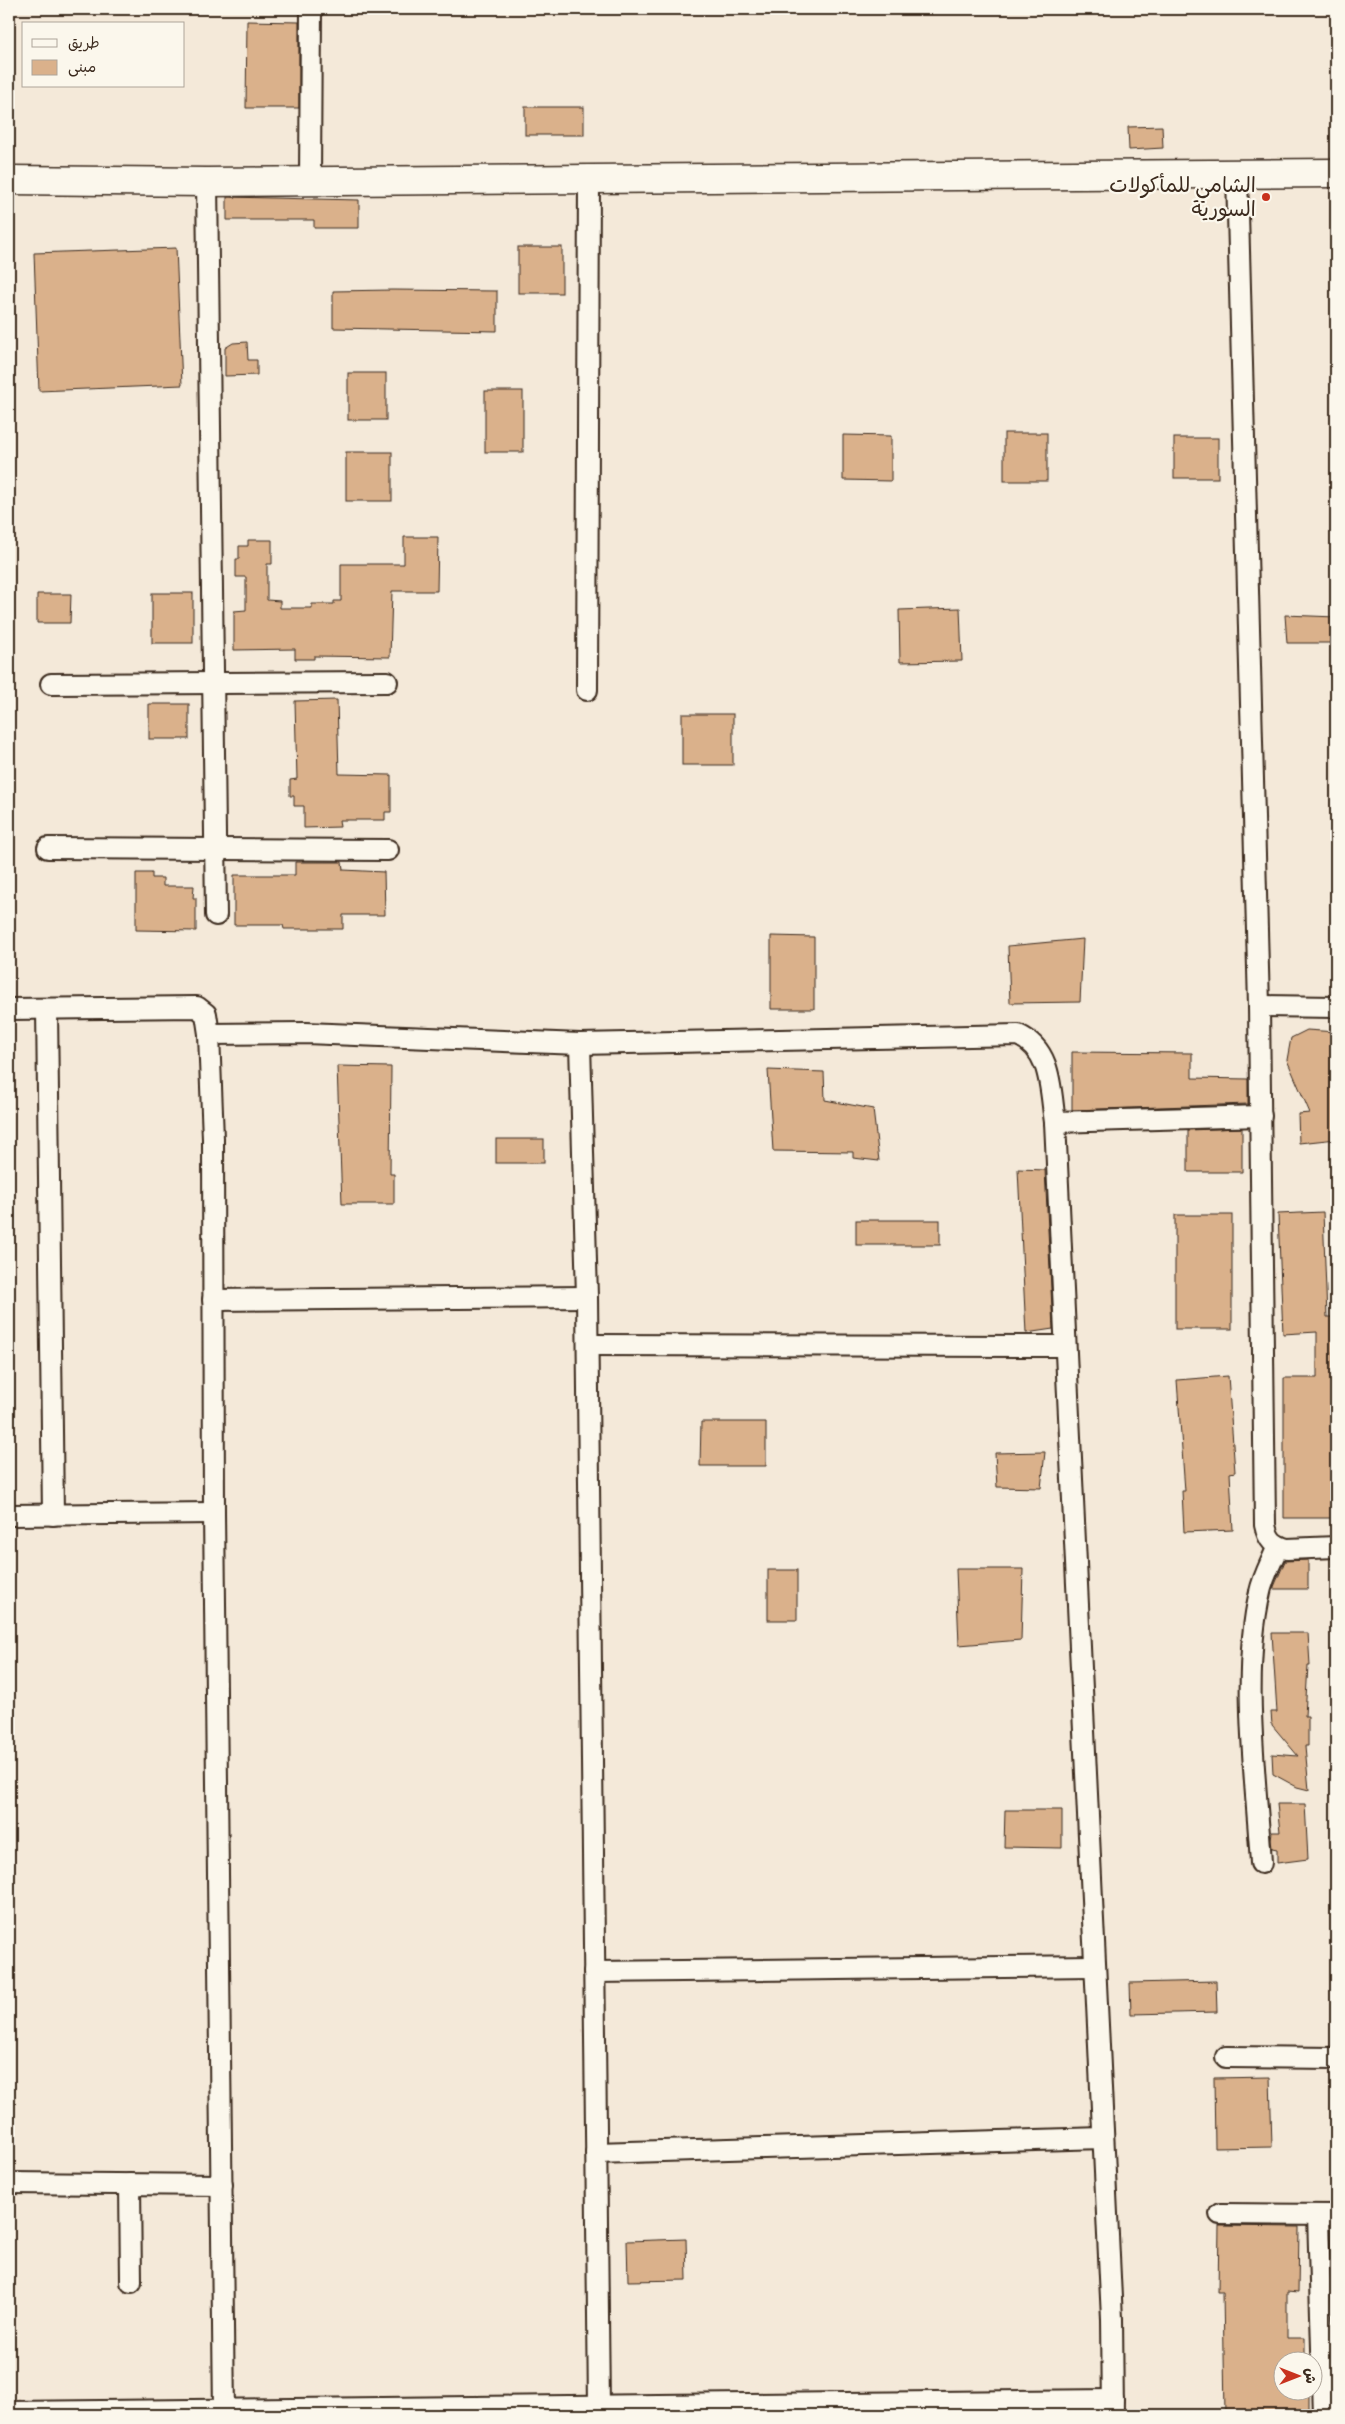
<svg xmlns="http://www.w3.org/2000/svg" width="1345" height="2424" font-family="Itim,'Playpen Sans Arabic',sans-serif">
<rect width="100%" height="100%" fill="#f4e9d9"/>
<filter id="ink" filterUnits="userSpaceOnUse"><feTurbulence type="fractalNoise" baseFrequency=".02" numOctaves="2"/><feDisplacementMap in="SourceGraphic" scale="10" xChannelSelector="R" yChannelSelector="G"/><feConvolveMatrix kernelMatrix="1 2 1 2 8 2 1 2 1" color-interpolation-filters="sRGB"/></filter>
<g filter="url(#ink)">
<g fill="#dab18b" stroke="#3b2a1e">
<path d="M247,21L299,22V108H246Z"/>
<rect x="525" y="107" width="59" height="28"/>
<path d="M1162,126L1163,148L1129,150L1128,127Z"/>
<path d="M227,197L359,200V228H314V220H227Z"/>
<rect x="518" y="247" width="44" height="46"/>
<path d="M176,248L182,385L39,391L34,253Z"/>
<path d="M392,290L497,291V331L333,328V291Z"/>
<path d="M247,342L248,360H257V375L225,376V348L233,343Z"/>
<rect x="348" y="373" width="38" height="47"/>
<rect x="485" y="391" width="38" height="61"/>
<rect x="1004" y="433" width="43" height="48"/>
<path d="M843,435L891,436V481L843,480Z"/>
<rect x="1174" y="438" width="44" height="40"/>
<rect x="346" y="452" width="46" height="49"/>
<path d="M404,537H438L437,591H392L390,657L314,656V659H295V649L234,650V611L246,610V577H236V559H239V546H248V540H272V564H267V600L280,601V608H312V604H334V601H341V564H404Z"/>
<rect x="152" y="593" width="41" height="50"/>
<path d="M37,594H71L70,623H37Z"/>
<path d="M960,608L962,661L900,662L899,610Z"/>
<path d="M1285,615L1336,617V643H1287Z"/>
<path d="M337,700L339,774L391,775V812H385V820H339L340,827L304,828V806H294V796H290V780L297,779L295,701Z"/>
<rect x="149" y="704" width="40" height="35"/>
<rect x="682" y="714" width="51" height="51"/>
<path d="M295,862H342L343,870L384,872L385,915H343V929H284L283,925H234V875H295Z"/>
<path d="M136,873H152V878H163V886H194L193,898H196V931L136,930Z"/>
<path d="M771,936L814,937V1009H771Z"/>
<path d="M1083,939L1080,1002L1010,1003L1008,946Z"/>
<path d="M1307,1030L1336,1032V1139L1299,1143L1298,1114L1310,1113L1287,1060L1291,1038Z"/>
<path d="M1072,1052L1192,1053V1078L1248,1079V1104L1072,1110Z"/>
<path d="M337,1066L391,1067L390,1174H394V1204H342Z"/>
<path d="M768,1070L824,1072L825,1100L873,1109L879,1161L853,1158V1152L773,1151Z"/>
<path d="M1242,1128V1172H1188V1130Z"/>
<rect x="496" y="1139" width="48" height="24"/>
<path d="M1018,1169L1045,1170L1053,1329L1026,1333Z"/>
<path d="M1323,1212L1327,1317H1336V1351H1333V1518H1284V1378H1317V1332L1283,1334L1278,1214Z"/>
<rect x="1175" y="1215" width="57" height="114"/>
<rect x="856" y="1220" width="84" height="25"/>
<path d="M1228,1376L1235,1472L1230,1473L1233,1530L1184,1532L1182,1491H1185L1177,1380Z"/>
<path d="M701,1422H766V1466H700Z"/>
<path d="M1045,1452L1041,1488L997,1487L995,1453Z"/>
<path d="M1308,1560V1589H1273L1285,1561Z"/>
<path d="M956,1569H1023L1021,1640L959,1645Z"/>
<rect x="768" y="1570" width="29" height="50"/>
<path d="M1272,1633H1308L1310,1665H1308L1305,1716H1308V1746H1305L1309,1790L1297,1787L1273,1774L1272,1754L1298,1756L1272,1725L1271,1712H1277Z"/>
<path d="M1277,1804H1305L1308,1859L1277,1863V1849L1272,1848L1271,1839L1272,1832H1280Z"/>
<path d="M1005,1810H1062V1848L1004,1847Z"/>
<path d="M1216,1981L1217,2012L1131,2014L1130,1983Z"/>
<path d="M1270,2077L1272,2147L1215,2148L1214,2078Z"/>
<path d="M1219,2226L1299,2227L1298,2293L1287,2292V2338H1305V2362H1282V2392H1309V2415H1225L1223,2292H1218Z"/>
<path d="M686,2239L687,2280L628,2281L627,2241Z"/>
</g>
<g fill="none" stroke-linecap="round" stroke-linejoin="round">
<g stroke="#3b2a1e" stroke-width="24">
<g id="street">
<path d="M1237,175L1259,1006L1265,1525C1268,1540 1273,1545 1287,1549L1336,1547"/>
<path d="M310,181L311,9"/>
<path d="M207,182L216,915"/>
<path d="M51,684L387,682"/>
<path d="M587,690L589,178"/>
<path d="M48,848L388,850"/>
<path d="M1259,1006L1336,1007"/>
<path d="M9,1009L197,1007L206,1014L209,1034L213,1139L214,1513L224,2415"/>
<path d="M47,1009L53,1515"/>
<path d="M209,1034L306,1033L580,1044L1018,1035C1052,1050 1050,1089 1055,1122L1112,2319L1113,2415"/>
<path d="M580,1044L587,1297L599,2407"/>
<path d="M1055,1122L1261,1116"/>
<path d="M213,1300L587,1297"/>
<path d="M588,1345L1065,1346"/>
<path d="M9,1515L214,1513"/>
<path d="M1261,1863C1256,1778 1241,1675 1260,1592C1263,1577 1272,1561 1278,1546"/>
<path d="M594,1972L1093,1966"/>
<path d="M1226,2057L1336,2058"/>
<path d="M596,2153L1103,2138"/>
<path d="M9,2183L222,2185"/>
<path d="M130,2184L131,2282"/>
<path d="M1220,2214L1336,2215"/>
<path d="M1318,2215L1324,2415"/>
<path d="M9,2412L1113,2400"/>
</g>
</g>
<g stroke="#3b2a1e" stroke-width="31">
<path id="secondary" d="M9,180L207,182L1336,173"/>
</g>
<use href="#street" stroke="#fbf7ec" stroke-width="20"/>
<use href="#secondary" stroke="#fbf7ec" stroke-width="28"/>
</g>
</g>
<circle fill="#c8321e" stroke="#fbf7ec" stroke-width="2" cx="1266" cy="197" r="5"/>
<g text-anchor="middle" stroke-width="4.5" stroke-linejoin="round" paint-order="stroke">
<g font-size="21" fill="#3b2a1e" stroke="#fbf7ec" text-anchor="end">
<text x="1256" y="192">الشامي للمأكولات<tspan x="1256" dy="24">السورية</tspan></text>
</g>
</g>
<rect width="1345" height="2424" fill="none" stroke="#fbf7ec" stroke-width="30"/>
<rect x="15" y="15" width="1315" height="2394" fill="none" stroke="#3b2a1e" stroke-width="2" filter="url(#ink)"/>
<rect x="22" y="22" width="162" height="65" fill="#fbf7ec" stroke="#aea59a"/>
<rect x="32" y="39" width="25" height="8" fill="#fbf7ec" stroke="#aea59a"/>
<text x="68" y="48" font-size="15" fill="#3b2a1e">طريق</text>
<rect x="32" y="60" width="25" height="15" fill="#dab18b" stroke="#aea59a"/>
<text x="68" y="72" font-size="15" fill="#3b2a1e">مبنى</text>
<g transform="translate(1298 2376) rotate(90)"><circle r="24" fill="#fbf7ec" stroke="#aea59a"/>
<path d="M0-4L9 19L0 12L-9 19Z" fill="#c8321e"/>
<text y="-8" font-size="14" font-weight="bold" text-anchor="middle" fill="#3b2a1e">ش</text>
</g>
</svg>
